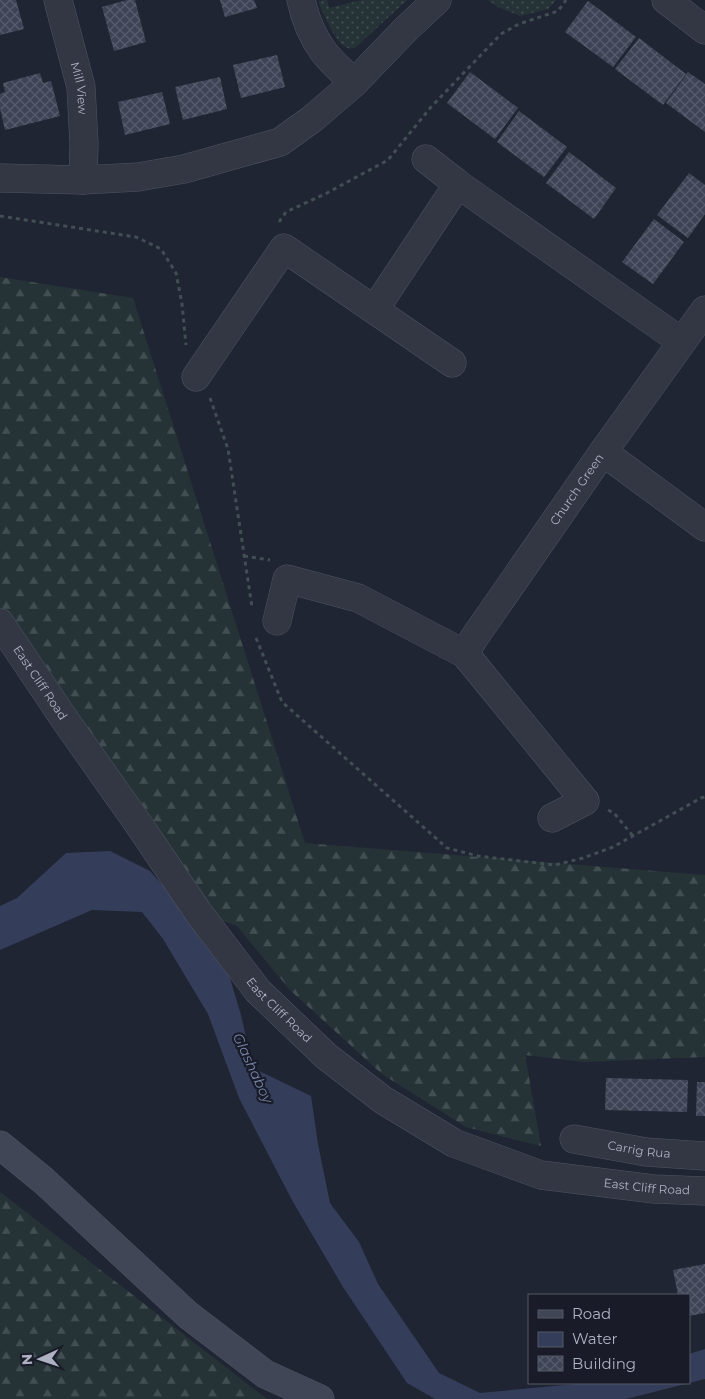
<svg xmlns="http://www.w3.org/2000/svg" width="705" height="1399" font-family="Montserrat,sans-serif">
<defs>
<pattern id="grass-dots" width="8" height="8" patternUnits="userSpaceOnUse" patternTransform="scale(1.25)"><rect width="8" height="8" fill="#253337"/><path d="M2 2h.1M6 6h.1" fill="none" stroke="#424e52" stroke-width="1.8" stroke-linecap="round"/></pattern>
<pattern id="forest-firs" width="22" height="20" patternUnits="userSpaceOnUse" patternTransform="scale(1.25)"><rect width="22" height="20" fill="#253337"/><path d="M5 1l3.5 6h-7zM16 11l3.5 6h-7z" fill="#424e52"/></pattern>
<pattern id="building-cross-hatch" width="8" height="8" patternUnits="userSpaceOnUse" patternTransform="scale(1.25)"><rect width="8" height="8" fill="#3e4456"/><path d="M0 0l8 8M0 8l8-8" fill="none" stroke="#575d6c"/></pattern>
</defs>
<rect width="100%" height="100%" fill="#202533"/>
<g fill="url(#grass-dots)">
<path d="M324,0H327L329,8L362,0H407L355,48C353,48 350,49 348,48C336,45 323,12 318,1Z"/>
<path d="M488,0H556L548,9L520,16L498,7Z"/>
</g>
<g fill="url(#forest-firs)">
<path d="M0,277L133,298L305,843L705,875V1057L584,1062L525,1055L541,1146L466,1127L382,1074L290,990L237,926L198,912L0,611Z"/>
<path d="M0,1192L267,1399H0Z"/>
</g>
<path fill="#343e5a" d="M110,851L150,871L179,904L229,975L241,1015L253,1068L311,1096L318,1144L330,1203L359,1242L378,1284L439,1373L480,1393L586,1383H689V1354L705,1349V1379L626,1399H435L407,1383L343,1287L293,1202L239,1098L208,1014L163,939L142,912L92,910L0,950V906L17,898L66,853Z"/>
<g fill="url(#building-cross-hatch)">
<path d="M0,0H16L24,29L0,35Z"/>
<path d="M127,0H135L146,42L114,51L102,7Z"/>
<path d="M220,0H254L257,8L225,17Z"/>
<path d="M588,1L636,37L613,67L565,32Z"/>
<path d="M639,38L686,74L663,105L615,69Z"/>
<path d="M277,55L285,87L241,98L233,65Z"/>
<path d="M470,72L518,108L495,139L447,103Z"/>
<path d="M688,72L705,84V132L666,103Z"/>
<path d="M40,73L43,83L51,81L60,116L5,130L0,108V94L5,92L3,83Z"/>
<path d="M220,77L227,109L183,120L175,87Z"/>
<path d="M162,92L170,124L125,135L118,102Z"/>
<path d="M519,111L567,147L544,177L497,142Z"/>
<path d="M569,152L616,188L594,219L546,183Z"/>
<path d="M689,173L705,185V214L688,238L657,215Z"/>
<path d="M654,219L684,242L653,284L622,262Z"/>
<path d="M606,1078L688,1080L687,1112L605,1110Z"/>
<path d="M697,1082H705V1116H696Z"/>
<path d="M705,1264V1313L689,1316V1295H678L673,1270Z"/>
</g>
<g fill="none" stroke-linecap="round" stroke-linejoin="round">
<g stroke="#505462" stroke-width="29">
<g id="street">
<path id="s1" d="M58,0L81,87L84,144L83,180"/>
<path d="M301,0C305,18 312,36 323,51C332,63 344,73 354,83"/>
<path d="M666,0L705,30"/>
<path d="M426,159L458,184L682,342"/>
<path d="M0,178L83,180L138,177L184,169L280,142L312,119L354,83L405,30L437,0"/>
<path d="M375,309L458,184"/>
<path d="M196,377L284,248L452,363"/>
<path d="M603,452L705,527"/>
<path d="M277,621L287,579L358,598L465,654L585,801L552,818"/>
<path id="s2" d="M0,623L65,720L137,822L198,912L258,991L326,1056L383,1100L454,1143L541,1175L654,1189L705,1191"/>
<path id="s3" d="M465,654L474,638L603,452L705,310"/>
<path id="s4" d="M574,1139L646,1152L705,1156"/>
</g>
</g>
<g stroke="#505462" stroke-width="29">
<path id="secondary" d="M0,1145L44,1181L188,1315L265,1374L320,1399"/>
</g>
<g stroke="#414e54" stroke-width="3" stroke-dasharray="4 4" stroke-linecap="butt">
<path d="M0,216L136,237L161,249L176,273L182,304L186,345"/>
<path d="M279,222L286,212L327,193L388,160L431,107L501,34L519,24L558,11L566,0"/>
<path d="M210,398L228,449L252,607"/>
<path d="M244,556L270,560"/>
<path d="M256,638L282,702L447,848L478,856L555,865L583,858L613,847L701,798L705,797"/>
<path d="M608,810L614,813L633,836"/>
</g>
<use href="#street" stroke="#333744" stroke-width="28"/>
<use href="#secondary" stroke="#414657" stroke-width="28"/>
</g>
<g text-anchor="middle" stroke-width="4.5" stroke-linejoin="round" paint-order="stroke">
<g font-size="12" fill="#adb1c1" stroke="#191c28">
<text dy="4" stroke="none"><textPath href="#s1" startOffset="91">Mill View</textPath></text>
<text dy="4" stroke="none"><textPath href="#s3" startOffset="199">Church Green</textPath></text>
<text dy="4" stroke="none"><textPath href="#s2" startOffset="72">East Cliff Road</textPath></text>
<text dy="4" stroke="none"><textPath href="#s2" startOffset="478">East Cliff Road</textPath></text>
<text dy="4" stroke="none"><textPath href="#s4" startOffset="66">Carrig Rua</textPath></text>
<text dy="4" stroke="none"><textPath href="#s2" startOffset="898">East Cliff Road</textPath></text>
</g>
<g font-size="14" font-style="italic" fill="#7684a9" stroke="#191c28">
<text transform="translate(253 1068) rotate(65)" y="5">Glashaboy</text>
</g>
</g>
<rect x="528" y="1294" width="162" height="90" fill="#191c28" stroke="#545865"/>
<rect x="538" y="1310" width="25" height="8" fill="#414657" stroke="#545865"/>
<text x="572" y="1319" font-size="15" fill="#adb1c1">Road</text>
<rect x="538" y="1332" width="25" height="15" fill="#343e5a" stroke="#545865"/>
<text x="572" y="1344" font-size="15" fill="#adb1c1">Water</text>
<rect x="538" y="1356" width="25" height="15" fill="url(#building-cross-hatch)" stroke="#545865"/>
<text x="572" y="1369" font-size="15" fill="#adb1c1">Building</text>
<g transform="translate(40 1359) rotate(267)" stroke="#191c28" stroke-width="4" paint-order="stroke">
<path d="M0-4L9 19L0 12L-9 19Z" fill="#adb1c1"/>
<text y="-8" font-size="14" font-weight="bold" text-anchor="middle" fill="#adb1c1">N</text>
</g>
</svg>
